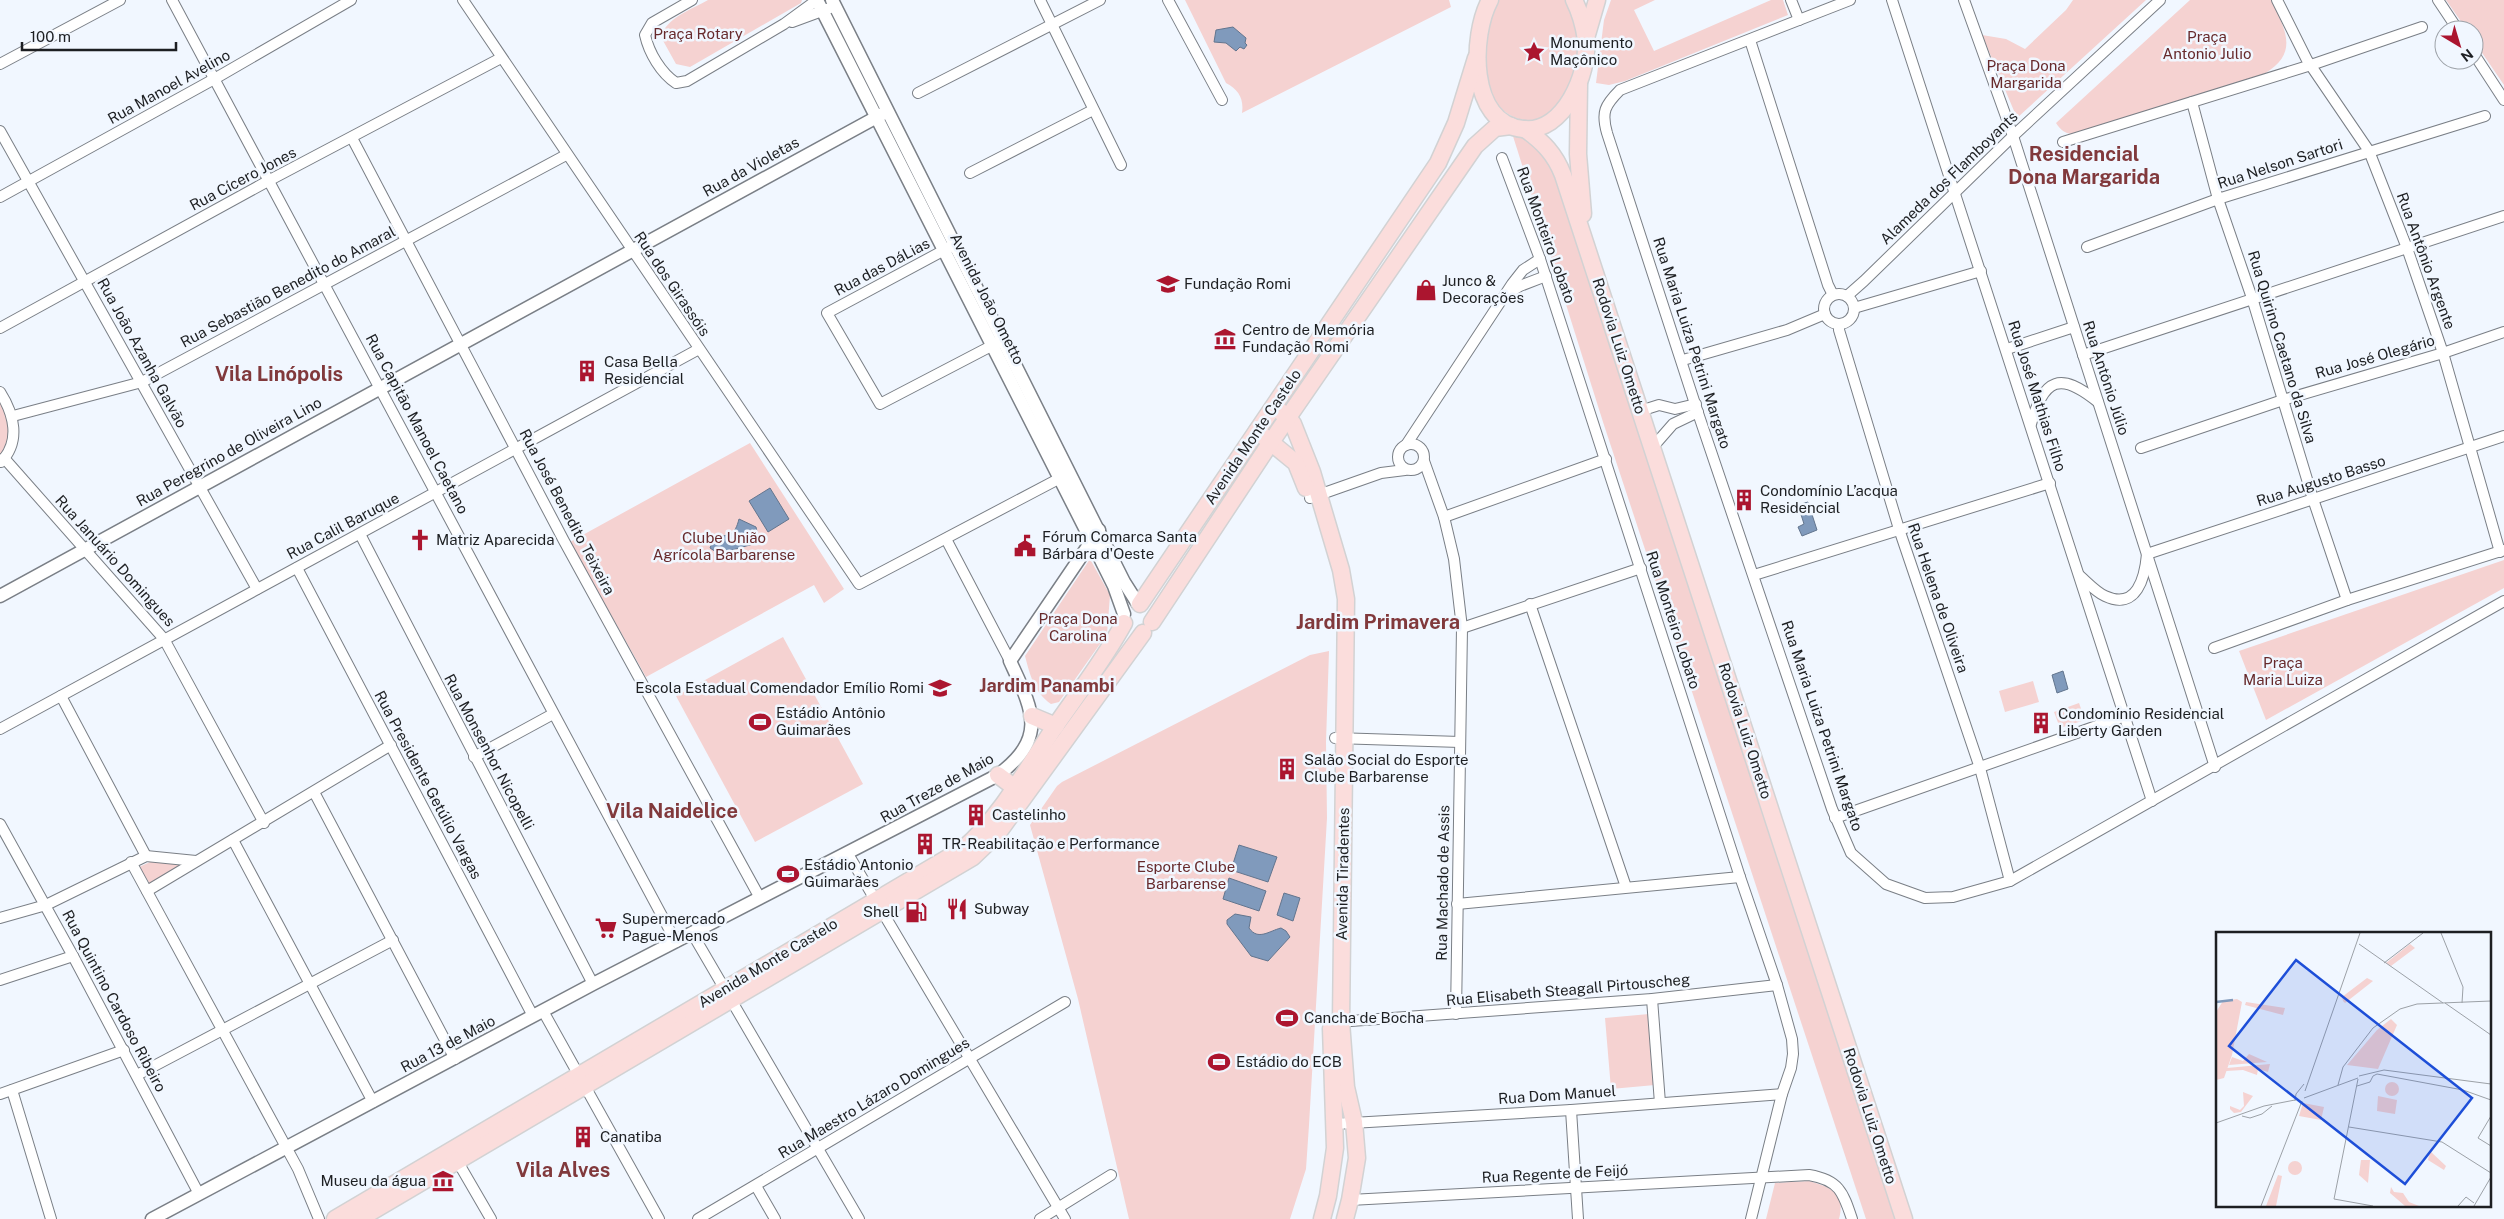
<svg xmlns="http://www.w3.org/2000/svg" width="2504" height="1219" font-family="'Public Sans',sans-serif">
<rect width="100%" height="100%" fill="#f1f7ff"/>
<g fill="#f5d2d1">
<path d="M708,0H802L801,3L690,67L676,64L661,37C666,18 692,9 708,0Z"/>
<path d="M1185,0H1449L1451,7L1242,113C1244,99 1239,90 1226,83Z"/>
<path d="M1498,0H1570C1581,31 1584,54 1570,84C1566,91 1563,103 1558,108C1535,131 1502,120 1490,92C1477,65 1486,26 1498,0Z"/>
<path d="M1611,0H1655L1634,10L1654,51L1771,0H1783L1788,15L1625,81L1609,85L1596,83L1604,20Z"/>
<path d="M2073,0H2146L2017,118L1982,35L2006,39L2025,49L2066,10Z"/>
<path d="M2190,0H2271C2285,29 2300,53 2264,74L2075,134C2066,134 2061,131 2056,123Z"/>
<path d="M2446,0H2504V85L2474,41V30H2467Z"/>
<path d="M1512,133L1519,135L1549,155L1896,1219H1866L1603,422Z"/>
<path d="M0,396C11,420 13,433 0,456Z"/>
<path d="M750,443L844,589L824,603L814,585L646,677L570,542Z"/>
<path d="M1090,559L1110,595L1107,634L1059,702L1051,704C1034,692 1030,675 1025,656Z"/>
<path d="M2504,560V588L2266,720L2239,651Z"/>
<path d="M783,637L863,784L755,842L676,696Z"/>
<path d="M1329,651L1326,742L1327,818L1309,1125L1306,1169L1290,1219H1129L1078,999L1030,825L1057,786L1062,782L1310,655Z"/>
<path d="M2033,681L2039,702L2005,712L1999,691Z"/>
<path d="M2079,703L2085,720L2060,728L2054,712Z"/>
<path d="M150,862L188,863L150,884L139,867Z"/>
<path d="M1649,1014L1655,1085L1611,1089L1605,1018Z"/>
<path d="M1809,1181C1830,1187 1846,1193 1839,1219H1766L1775,1183Z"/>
</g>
<g fill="#809abc" stroke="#62758e">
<path d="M1233,27L1246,38L1245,43L1247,45L1244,49L1240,47L1236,51L1226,43L1214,42L1216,30Z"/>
<path d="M770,488L789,519L768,532L749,501Z"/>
<path d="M1808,502L1817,530L1802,536L1798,527L1804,524L1798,505Z"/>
<path d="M739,519L756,527L758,536L753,544L719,554L710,548L715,536C730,536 735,535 739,519Z"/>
<path d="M2063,671L2068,689L2057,693L2052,675Z"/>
<path d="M1239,845L1277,857L1268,882L1231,870Z"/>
<path d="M1229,878L1266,891L1259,911L1223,899Z"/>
<path d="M1284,893L1300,898L1293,921L1277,915Z"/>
<path d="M1235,914L1251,917L1249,928C1258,941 1269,931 1281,928L1286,931L1290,937L1268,961L1251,956L1227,924V920Z"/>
</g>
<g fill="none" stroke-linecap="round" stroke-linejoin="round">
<g stroke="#7a7f86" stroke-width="12">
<g id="minor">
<path d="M172,0L676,942"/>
<path d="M463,0L859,584L1066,475"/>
<path d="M692,0L652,23L645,35C649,53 661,73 676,83L687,81L784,24L817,0"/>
<path d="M1040,0L1121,165"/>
<path d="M1168,0L1222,100"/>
<path d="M1791,0L1799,20"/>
<path d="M1850,0L1620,90C1605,105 1601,112 1607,133L1698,413L1832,809L1851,853L1886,884L1925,898L1953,897L2010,881L2504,601"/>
<path d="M1892,0L2152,801"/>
<path d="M1964,0L2013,136L2215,767"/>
<path d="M2277,0L2307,60L2369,151L2407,248L2443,353L2500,552"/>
<path d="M2438,0L2458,30"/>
<path d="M792,22L830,8"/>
<path d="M1750,40L1828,285L1833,295"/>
<path d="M2474,54L2504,100"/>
<path d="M0,64L120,0"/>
<path d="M918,93L1100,0"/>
<path d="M2192,102L2218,199L2252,298L2313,499L2347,600"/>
<path d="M0,131L257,589"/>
<path d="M352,138L564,541L760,898"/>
<path d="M2063,142L2311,65L2422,27"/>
<path d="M1502,158L1540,259L1740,877L1777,985L1792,1039L1793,1054L1791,1068L1782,1094L1751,1219"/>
<path d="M970,173L1093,110"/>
<path d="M0,197L216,78L351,0"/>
<path d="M950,247L827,313L880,404L997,343"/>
<path d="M2087,247L2218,199L2485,116"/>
<circle cx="1839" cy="309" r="15"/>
<path d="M1507,294L1520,286L1546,276"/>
<path d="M1847,296L1864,281L2013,136L2160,0"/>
<path d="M1854,308L1981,271"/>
<path d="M1839,324V330L1899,529L1980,768L2010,881"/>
<path d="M0,328L268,181L501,58"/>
<path d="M2007,349L2074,327"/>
<path d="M2083,355L2504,216"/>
<path d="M1683,360L1787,330L1825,314"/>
<path d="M0,392C14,414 21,441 1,462"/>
<path d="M1640,411L1659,405L1675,409L1696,404"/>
<path d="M13,416L142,382L566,155"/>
<path d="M2031,424C2044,378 2060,371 2098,402"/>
<circle cx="1411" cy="457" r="13"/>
<path d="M1406,445L1512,284L1523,270L1540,259"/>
<path d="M1652,448L1673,424L1698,412"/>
<path d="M2141,448L2283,400L2443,353L2504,332"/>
<path d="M4,458L164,639L264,823"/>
<path d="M1424,461L1444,517L1454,559L1462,628L1456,1014"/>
<path d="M1310,498L1381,473L1405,470"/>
<path d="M1444,517L1606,459"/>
<path d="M360,534L593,984"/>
<path d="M946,539L1010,661"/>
<path d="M297,568L533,1016"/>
<path d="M1754,575L2050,483"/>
<path d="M2080,576C2088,583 2096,592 2105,596C2137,611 2145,577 2147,554L2504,436"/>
<path d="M1530,604L1626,887"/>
<path d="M1462,628L1641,568"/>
<path d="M2214,648L2347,600L2504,550"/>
<path d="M61,696L146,856"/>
<path d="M0,729L699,349"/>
<path d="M1335,738L1460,742"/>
<path d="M474,757L553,714"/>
<path d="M314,792L455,1059"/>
<path d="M1835,818L2125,716"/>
<path d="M0,824L73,956L199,1194"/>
<path d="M233,840L373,1102"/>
<path d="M848,854L1065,1219"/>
<path d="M131,862L298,1169L319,1219"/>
<path d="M147,891L391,745"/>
<path d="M1457,904L1740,877"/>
<path d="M0,918L46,905L146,856L196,861"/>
<path d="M692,933L859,1219"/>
<path d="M0,980L73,956"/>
<path d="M1652,999L1660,1103"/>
<path d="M543,1011L659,1219"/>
<path d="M1337,1022L1652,999L1777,985"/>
<path d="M137,1075L393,940"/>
<path d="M12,1090L51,1219"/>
<path d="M0,1094L124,1050"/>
<path d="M1571,1110L1578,1219"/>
<path d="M1335,1124L1571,1110L1782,1094"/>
<path d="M455,1157L491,1219"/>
<path d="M756,1186L775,1219"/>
<path d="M1350,1200L1809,1175C1839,1180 1843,1192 1852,1219"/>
<path d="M698,1219L1065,1002"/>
<path d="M1040,1219L1111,1175"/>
</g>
</g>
<g stroke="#7a7f86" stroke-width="15">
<g id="tertiary">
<path d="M817,0L1091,540L1114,586L1124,614"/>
<path d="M832,0L1124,582L1138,604"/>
<path d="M0,596L886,112"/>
<path d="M152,1219L593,984L998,775C1049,737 1032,709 1010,661L1099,530"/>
</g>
</g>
<g stroke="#d2d2d3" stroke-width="19">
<g id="primary">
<path d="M1490,0C1471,35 1468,123 1523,129C1564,133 1589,74 1586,40C1584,26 1580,12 1574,0"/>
<path d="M1586,38L1597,0"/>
<path d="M1579,84L1578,154L1583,214"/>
<path d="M1525,129C1543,142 1555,154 1563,175L1904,1219"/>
<path d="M1274,407L1288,417L1293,424L1312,472L1341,570L1346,599L1341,1022L1346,1087L1354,1122L1357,1158L1350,1200L1345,1219"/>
<path d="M1257,431L1296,463L1306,488"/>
<path d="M1140,604L1438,163L1456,123L1476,58"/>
<path d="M1152,622L1271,442L1475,146L1495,128L1511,126"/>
<path d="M1032,716L1056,726"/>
<path d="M998,775L1015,788"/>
<path d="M335,1219L963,849C1001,816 1026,770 1054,728C1078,693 1104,660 1124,623"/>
<path d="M359,1219L973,857L998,833L1143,633"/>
<path d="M1322,1219L1328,1196L1335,1148L1331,1028"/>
</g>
</g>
<use href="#minor" stroke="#fff" stroke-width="10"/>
<use href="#tertiary" stroke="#fff" stroke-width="12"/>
<use href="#primary" stroke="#fbdddc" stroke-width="16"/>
</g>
<defs>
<g id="sight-bare" transform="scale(1.725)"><path d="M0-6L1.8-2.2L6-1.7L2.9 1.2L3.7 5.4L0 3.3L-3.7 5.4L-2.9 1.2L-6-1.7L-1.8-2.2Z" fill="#ab152f" stroke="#f1f7ff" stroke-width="2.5" paint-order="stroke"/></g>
<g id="school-bare" transform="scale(1.725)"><path d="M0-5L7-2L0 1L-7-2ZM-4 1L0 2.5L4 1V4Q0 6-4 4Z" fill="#ab152f" stroke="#f1f7ff" stroke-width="2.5" paint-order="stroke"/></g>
<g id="shop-bare" transform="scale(1.725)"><path d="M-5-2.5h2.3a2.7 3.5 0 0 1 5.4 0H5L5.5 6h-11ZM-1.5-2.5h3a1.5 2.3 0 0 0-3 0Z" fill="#ab152f" stroke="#f1f7ff" stroke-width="2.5" paint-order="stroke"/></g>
<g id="museum-bare" transform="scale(1.725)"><path d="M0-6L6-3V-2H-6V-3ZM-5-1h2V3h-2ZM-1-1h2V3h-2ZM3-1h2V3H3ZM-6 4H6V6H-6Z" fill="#ab152f" stroke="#f1f7ff" stroke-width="2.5" paint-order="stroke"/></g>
<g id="building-bare" transform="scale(1.725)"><path d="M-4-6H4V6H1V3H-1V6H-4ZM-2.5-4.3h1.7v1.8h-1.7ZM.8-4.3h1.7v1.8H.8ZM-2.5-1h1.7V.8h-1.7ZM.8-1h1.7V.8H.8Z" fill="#ab152f" stroke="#f1f7ff" stroke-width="2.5" paint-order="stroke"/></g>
<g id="church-bare" transform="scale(1.725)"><path d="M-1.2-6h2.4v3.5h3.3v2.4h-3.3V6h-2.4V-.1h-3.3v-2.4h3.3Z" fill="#ab152f" stroke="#f1f7ff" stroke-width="2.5" paint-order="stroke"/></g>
<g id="civic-bare" transform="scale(1.725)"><path d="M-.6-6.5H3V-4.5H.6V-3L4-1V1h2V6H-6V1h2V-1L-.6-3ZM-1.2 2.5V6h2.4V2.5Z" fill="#ab152f" stroke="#f1f7ff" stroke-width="2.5" paint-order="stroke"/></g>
<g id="stadium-bare" transform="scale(1.725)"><path d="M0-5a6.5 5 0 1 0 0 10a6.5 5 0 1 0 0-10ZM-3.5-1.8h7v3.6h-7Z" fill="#ab152f" stroke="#f1f7ff" stroke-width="2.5" paint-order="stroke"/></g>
<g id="restaurant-bare" transform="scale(1.725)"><path d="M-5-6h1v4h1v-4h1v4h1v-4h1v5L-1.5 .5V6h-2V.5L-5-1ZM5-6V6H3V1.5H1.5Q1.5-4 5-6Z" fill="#ab152f" stroke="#f1f7ff" stroke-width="2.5" paint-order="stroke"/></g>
<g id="fuel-bare" transform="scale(1.725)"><path d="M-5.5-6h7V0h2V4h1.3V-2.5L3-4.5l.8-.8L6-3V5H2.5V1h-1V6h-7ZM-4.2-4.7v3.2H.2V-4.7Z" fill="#ab152f" stroke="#f1f7ff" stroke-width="2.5" paint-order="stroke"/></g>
<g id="supermarket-bare" transform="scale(1.725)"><path d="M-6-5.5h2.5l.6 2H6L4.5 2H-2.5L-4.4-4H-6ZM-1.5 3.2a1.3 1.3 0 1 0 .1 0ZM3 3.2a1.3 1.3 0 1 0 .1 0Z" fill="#ab152f" stroke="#f1f7ff" stroke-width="2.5" paint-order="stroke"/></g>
</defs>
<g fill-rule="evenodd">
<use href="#sight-bare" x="1534" y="52"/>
<use href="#school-bare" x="1168" y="284"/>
<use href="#shop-bare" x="1426" y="290"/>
<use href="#museum-bare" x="1225" y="339"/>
<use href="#building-bare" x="587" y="371"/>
<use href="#building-bare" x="1744" y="500"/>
<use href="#church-bare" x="420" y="540"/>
<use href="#civic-bare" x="1025" y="546"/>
<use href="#school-bare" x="940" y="688"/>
<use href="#stadium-bare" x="760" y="722"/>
<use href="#building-bare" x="2041" y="723"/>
<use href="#building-bare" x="1287" y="769"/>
<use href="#building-bare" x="976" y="815"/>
<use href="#building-bare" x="925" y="844"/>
<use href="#stadium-bare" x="788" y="874"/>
<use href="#restaurant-bare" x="957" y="909"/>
<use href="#fuel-bare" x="916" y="912"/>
<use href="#supermarket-bare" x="606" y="928"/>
<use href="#stadium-bare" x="1287" y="1018"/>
<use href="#stadium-bare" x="1219" y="1062"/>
<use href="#building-bare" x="583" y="1137"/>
<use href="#museum-bare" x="443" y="1181"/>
</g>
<g text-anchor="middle" stroke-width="5" stroke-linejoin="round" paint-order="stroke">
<g font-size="15" fill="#672a2c" stroke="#f1f7ff">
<text x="698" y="39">Praça Rotary</text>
<text x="2207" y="42">Praça<tspan x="2207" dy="17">Antonio Julio</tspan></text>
<text x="2026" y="71">Praça Dona<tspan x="2026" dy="17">Margarida</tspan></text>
<text x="724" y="543">Clube União<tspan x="724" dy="17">Agrícola Barbarense</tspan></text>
<text x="1078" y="624">Praça Dona<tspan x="1078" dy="17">Carolina</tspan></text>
<text x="2283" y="668">Praça<tspan x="2283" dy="17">Maria Luiza</tspan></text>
<text x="1186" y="872">Esporte Clube<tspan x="1186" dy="17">Barbarense</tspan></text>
</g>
<g font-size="15" fill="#1d1f22" stroke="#f1f7ff" text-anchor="start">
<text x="1550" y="48">Monumento<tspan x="1550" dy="17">Maçônico</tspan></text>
<text x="1442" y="286">Junco &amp;<tspan x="1442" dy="17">Decorações</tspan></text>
<text x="1184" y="289">Fundação Romi</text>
<text x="1242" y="335">Centro de Memória<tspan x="1242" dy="17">Fundação Romi</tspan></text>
<text x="604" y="367">Casa Bella<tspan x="604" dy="17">Residencial</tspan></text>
<text x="1760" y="496">Condomínio L’acqua<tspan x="1760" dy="17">Residencial</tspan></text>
<text x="1042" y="542">Fórum Comarca Santa<tspan x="1042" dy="17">Bárbara d'Oeste</tspan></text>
<text x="436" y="545">Matriz Aparecida</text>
<text x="924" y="693" text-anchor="end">Escola Estadual Comendador Emílio Romi</text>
<text x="776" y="718">Estádio Antônio<tspan x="776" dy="17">Guimarães</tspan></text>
<text x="2058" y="719">Condomínio Residencial<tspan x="2058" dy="17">Liberty Garden</tspan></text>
<text x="1304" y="765">Salão Social do Esporte<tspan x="1304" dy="17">Clube Barbarense</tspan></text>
<text x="992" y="820">Castelinho</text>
<text x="942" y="849">TR- Reabilitação e Performance</text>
<text x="804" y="870">Estádio Antonio<tspan x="804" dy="17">Guimarães</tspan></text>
<text x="974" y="914">Subway</text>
<text x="899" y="917" text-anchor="end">Shell</text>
<text x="622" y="924">Supermercado<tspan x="622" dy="17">Pague-Menos</tspan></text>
<text x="1304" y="1023">Cancha de Bocha</text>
<text x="1236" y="1067">Estádio do ECB</text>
<text x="600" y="1142">Canatiba</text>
<text x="426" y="1186" text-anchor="end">Museu da água</text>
</g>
<g font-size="15" fill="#1d1f22" stroke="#f1f7ff">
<text transform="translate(169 87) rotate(-29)" y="5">Rua Manoel Avelino</text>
<text transform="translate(2280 164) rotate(-18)" y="5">Rua Nelson Sartori</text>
<text transform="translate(751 167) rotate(-29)" y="5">Rua da Violetas</text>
<text transform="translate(1949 178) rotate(-44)" y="5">Alameda dos Flamboyants</text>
<text transform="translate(243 179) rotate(-28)" y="5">Rua Cícero Jones</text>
<text transform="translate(1546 235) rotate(70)" y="5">Rua Monteiro Lobato</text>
<text transform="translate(2426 261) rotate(70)" y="5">Rua Antônio Argente</text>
<text transform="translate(882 267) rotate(-28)" y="5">Rua das DáLias</text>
<text transform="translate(672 284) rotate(56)" y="5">Rua dos Girassóis</text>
<text transform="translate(288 287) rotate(-28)" y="5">Rua Sebastião Benedito do Amaral</text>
<text transform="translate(987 299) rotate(63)" y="5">Avenida João Ometto</text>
<text transform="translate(1692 343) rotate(72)" y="5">Rua Maria Luiza Petrini Margato</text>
<text transform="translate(1619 346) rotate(72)" y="5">Rodovia Luiz Ometto</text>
<text transform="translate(2282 347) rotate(73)" y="5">Rua Quirino Caetano da Silva</text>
<text transform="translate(142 353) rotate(61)" y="5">Rua João Azanha Galvão</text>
<text transform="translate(2375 357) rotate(-16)" y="5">Rua José Olegário</text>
<text transform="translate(2106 378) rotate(72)" y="5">Rua Antônio Júlio</text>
<text transform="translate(2037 396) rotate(72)" y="5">Rua José Mathias Filho</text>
<text transform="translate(417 424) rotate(62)" y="5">Rua Capitão Manoel Caetano</text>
<text transform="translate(1253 437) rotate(-56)" y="5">Avenida Monte Castelo</text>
<text transform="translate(229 452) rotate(-29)" y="5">Rua Peregrino de Oliveira Lino</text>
<text transform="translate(2321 481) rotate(-18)" y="5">Rua Augusto Basso</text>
<text transform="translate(567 512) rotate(62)" y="5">Rua José Benedito Teixeira</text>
<text transform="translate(343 526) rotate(-28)" y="5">Rua Calil Baruque</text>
<text transform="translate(115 561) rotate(48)" y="5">Rua Januário Domingues</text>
<text transform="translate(1938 598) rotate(71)" y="5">Rua Helena de Oliveira</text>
<text transform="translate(1673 620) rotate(72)" y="5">Rua Monteiro Lobato</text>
<text transform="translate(1822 726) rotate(71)" y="5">Rua Maria Luiza Petrini Margato</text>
<text transform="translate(1745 731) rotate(72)" y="5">Rodovia Luiz Ometto</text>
<text transform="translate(489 752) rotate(62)" y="5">Rua Monsenhor Nicopelli</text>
<text transform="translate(428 785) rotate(62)" y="5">Rua Presidente Getúlio Vargas</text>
<text transform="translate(937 788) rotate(-29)" y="5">Rua Treze de Maio</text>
<text transform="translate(1343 874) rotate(-89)" y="5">Avenida Tiradentes</text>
<text transform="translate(1443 883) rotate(-89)" y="5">Rua Machado de Assis</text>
<text transform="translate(768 963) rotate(-31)" y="5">Avenida Monte Castelo</text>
<text transform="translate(1568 990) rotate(-5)" y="5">Rua Elisabeth Steagall Pirtouscheg</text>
<text transform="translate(114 1001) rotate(62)" y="5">Rua Quintino Cardoso Ribeiro</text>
<text transform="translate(448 1044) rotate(-28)" y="5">Rua 13 de Maio</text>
<text transform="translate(1557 1095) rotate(-4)" y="5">Rua Dom Manuel</text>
<text transform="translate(874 1098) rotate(-31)" y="5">Rua Maestro Lázaro Domingues</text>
<text transform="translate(1870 1116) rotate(72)" y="5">Rodovia Luiz Ometto</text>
<text transform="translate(1555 1174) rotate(-3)" y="5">Rua Regente de Feijó</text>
</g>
<g font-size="18" font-weight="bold" fill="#81393c" stroke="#f1f7ff">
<text x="1047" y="692">Jardim Panambi</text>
</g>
<g font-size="20" font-weight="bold" fill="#81393c" stroke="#f1f7ff">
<text x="2084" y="161">Residencial<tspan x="2084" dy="23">Dona Margarida</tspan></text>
<text x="279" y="381">Vila Linópolis</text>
<text x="1378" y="629">Jardim Primavera</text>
<text x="672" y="818">Vila Naidelice</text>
<text x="563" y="1177">Vila Alves</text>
</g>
</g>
<g transform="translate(2216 932)">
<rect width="275" height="275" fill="#f1f7ff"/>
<path d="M194,12L199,16L175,34L170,31ZM151,46L157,49L129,71L127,69L126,65ZM21,67L26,70L16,123L8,146L0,148V80L7,69ZM30,70L69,76L67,83L29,73ZM175,87L181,93L162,137L131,133L161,98ZM33,122L51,130L13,133L16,125L27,129ZM54,132L52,140L42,137L41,143L27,138L10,139L11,136ZM169 157a7 7 0 1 1 14 0a7 7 0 1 1-14 0ZM27,160L37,164L25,180L18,181L14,177V174L24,178L28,174ZM162,164L181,168L179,182L161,179ZM87,171L108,175L105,188L83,184ZM214,219L230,234L228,238L212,228ZM145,228H154L152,251L143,243ZM72 236a7 7 0 1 1 14 0a7 7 0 1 1-14 0ZM62,243L66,244L60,274H50ZM175,255L178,260L187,261L193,270L203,274H189L174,261Z" fill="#f5d2d1"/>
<path fill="none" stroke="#809abc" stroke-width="2.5" d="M0,70L17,68"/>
<path fill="none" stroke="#9ca1a7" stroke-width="1" d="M225,1L247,55L246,71M143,12L227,71M168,31L207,1M229,71L275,103M143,144L168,138L275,152M142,147L118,267L157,274M122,153L127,135L157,96L184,77L201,72L275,69M141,154L154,150L157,144L161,142L247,158L275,168M89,159L144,1M88,166L142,146M79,169L80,162L88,152M26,184L34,186L46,182L56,174M275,184L262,206L275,214M0,191L48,174L79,168M133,195L226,210L275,241M45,274L86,169M242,274L250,265L258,271M258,274L275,245"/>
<path fill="#1d4ed8" fill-opacity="0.15" stroke="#1d4ed8" stroke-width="2.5" d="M80,28L256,166L189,252L13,114Z"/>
<rect width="275" height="275" fill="none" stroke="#1d1f22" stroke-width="2.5"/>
</g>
<g transform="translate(2459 45) rotate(142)"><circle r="24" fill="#f1f7ff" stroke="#9ca1a7"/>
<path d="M0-4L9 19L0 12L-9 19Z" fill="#ab152f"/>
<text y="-8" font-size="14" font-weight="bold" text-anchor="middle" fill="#1d1f22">N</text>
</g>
<path d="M22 42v8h154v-8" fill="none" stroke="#1d1f22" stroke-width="2.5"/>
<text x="30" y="42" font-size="15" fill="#1d1f22" stroke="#f1f7ff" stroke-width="4" paint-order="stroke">100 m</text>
</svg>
